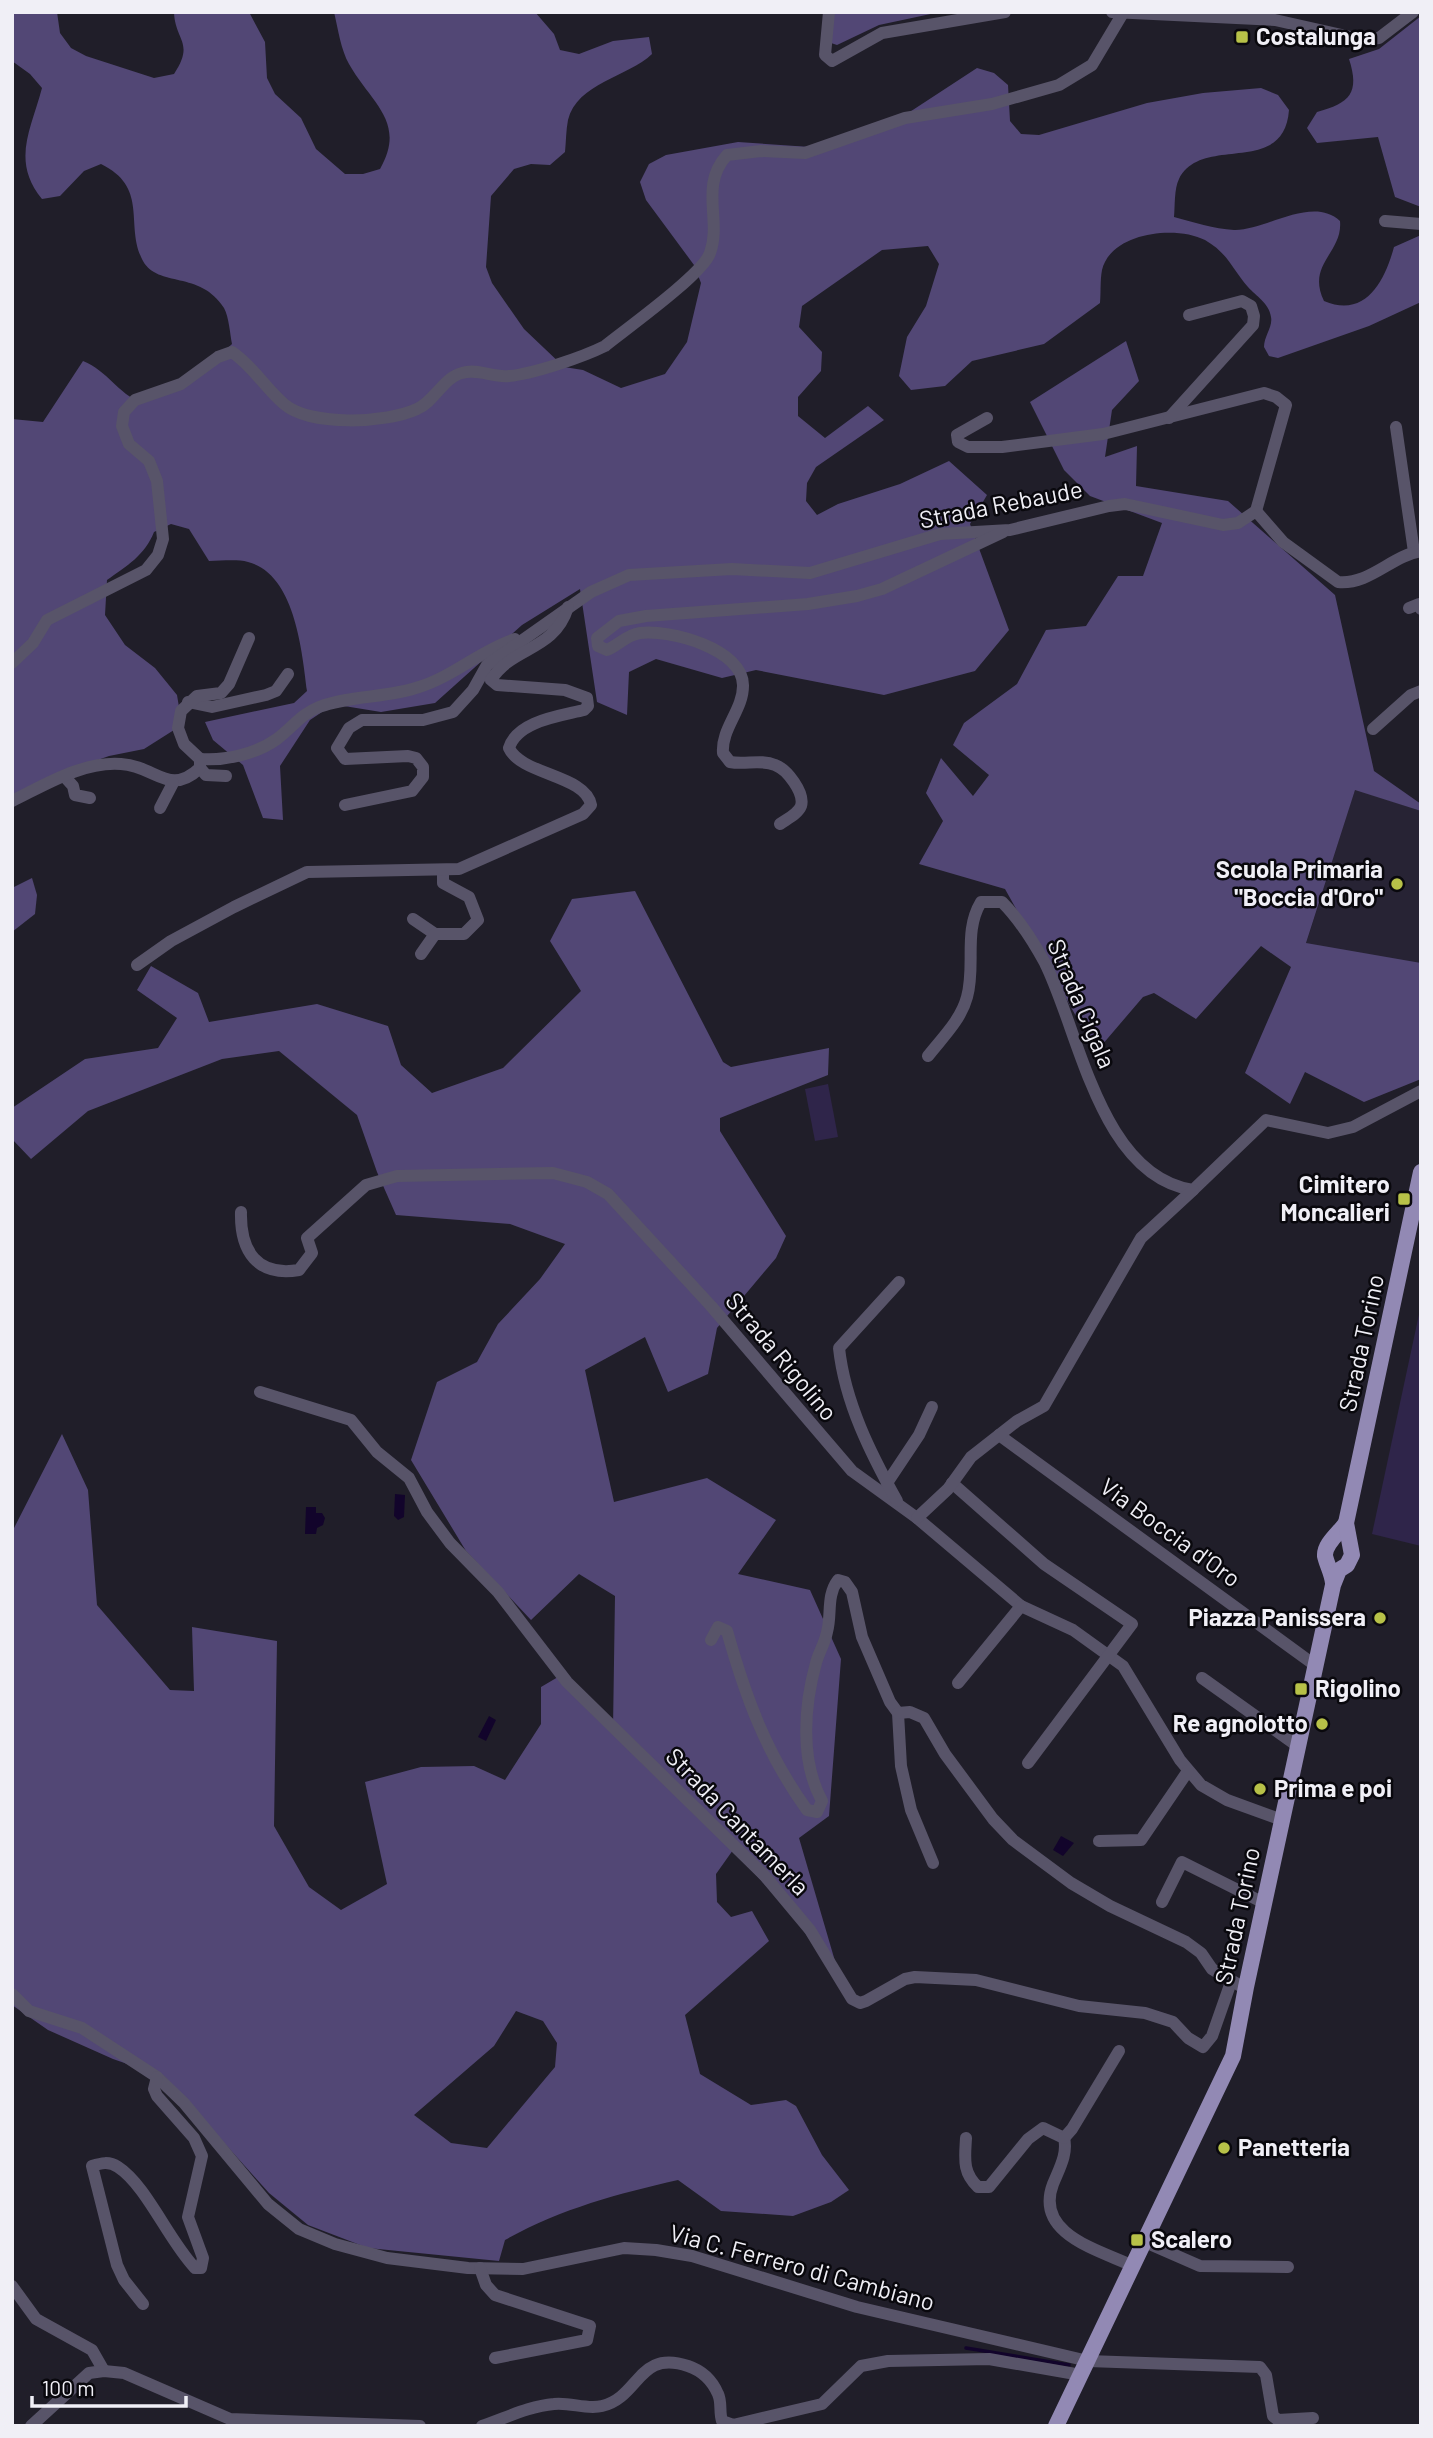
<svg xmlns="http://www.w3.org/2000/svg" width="1433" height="2438" font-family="Barlow,sans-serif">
<rect width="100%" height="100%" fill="#201e29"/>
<path fill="#272334" d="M1355,789L1421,811V964L1306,944Z"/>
<g fill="#2f254a">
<path d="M828,1084L838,1137L815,1141L805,1089Z"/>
<path d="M1421,1305V1546L1372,1534Z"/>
</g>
<g fill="#524775" fill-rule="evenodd">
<path d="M12,12H57L60,33L71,48L86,56L154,78L174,74C195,42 175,41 174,12H249L265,42L267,78L275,94L301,118L316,149L345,174H363L380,169C407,122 371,103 349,64C341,50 338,29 334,12H535L554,34L560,50L579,54L613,41L649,37L652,54C628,77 577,83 568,120C566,130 566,142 565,152L550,165L531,164L514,169L491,196L486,267L492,283L524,329L564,367L583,370L621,388L665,374L687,342L701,283L694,265L646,200L640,182L649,164L666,155L738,142L810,147L899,119L977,68L994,73L1008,85L1010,121L1021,134L1039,135L1147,103L1203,93L1261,88L1278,95L1289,110C1284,178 1202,133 1179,179C1174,189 1175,206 1174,217C1193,222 1214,229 1234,230C1265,231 1312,195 1340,221C1343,253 1306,264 1324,301C1366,319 1385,280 1394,247L1421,235V302L1369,326L1278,358L1269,356L1264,347C1264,336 1273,327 1271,317C1269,303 1256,296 1248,287C1232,269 1229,254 1205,240C1176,225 1111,232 1102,270C1100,280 1101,293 1100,303L1044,344L972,361L945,386L911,390L899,376L907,337L926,306L939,264L928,246L882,250L802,306L799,327L822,352L821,371L798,397V416L825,438L868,406L884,420L816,467L807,483L806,501L817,515L838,504L900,484L949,461L987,495L970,524L1009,630L975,671L884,695L756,670L722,678L656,659L629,672L627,715L597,702L580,589L522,625L435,703L381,712L344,706L325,710L310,720L280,766L283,820L263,818L243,765L213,740L205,722L294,703L307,691C302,651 295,574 248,562C237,559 221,561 209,561L189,529L171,524L154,532C145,555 127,566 107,580L105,615L125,645L155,668L177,695L180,713L174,730L144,749L109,756L55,775L12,805V419L43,422L83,361C108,371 117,393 142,403L205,369L232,344C230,334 229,317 224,308C200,270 158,288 143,261C124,226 150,188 101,164L84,171L60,196L42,199C11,161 31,130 42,88L30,74L12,61Z"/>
<path d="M834,12H940L879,25L837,45L831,43Z"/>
<path d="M1421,16V207L1395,197L1378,137L1317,143L1307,128L1317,112C1350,103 1360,93 1349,59L1379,49Z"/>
<path d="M1126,341L1139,381L1112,410L1105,457L1137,446L1136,486L1228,501L1335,595L1374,771L1421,804V811L1355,790L1306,943L1421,963V1079L1364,1102L1305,1072L1290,1104L1245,1073L1291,967L1261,946L1196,1019L1154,993L1143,997L1096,1052L1005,889L919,864L943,821L926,793L941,758L973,796L989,775L953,745L964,723L1017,684L1046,630L1086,626L1118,576H1143L1162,523L1090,496L1064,470L1030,402Z"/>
<path d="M32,878L37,895L35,914L12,932V888Z"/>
<path d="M635,891L723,1062L731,1067L829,1048L828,1075L720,1118V1131L786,1236L776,1258L717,1328L708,1374L668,1392L645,1337L585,1370L614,1502L707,1478L776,1520L738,1574L810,1590L841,1659L829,1816L799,1838L842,1985L791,1913L733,1850L716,1874L717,1902L731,1917L752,1911L769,1941L685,2015L700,2074L751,2105L786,2100L796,2106L822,2155L849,2190L831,2202L793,2216L721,2211L678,2180C617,2194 560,2209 505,2240L499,2261L368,2248L308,2225L269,2193L165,2077L113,2059L48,2030L12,2005V1532L62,1434L88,1490L97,1605L170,1690L194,1691L192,1627L277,1641L274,1826L309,1887L341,1910L387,1884L365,1782L421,1767L474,1766L505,1780L541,1724V1687L558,1677L613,1728L615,1596L579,1574L531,1620L466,1551L411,1460L437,1382L477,1362L498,1324L540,1279L565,1244L510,1224L396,1215L377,1172L357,1115L279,1051L222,1059L88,1111L31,1159L12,1139V1108L85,1059L158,1048L177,1018L137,990L151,966L198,993L209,1022L317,1004L388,1026L401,1065L432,1093L503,1068L581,991L550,941L572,899ZM516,2011L543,2021L557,2043L555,2067L487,2148L451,2143L414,2115L494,2046Z"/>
</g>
<g fill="#12042b">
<path d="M395,1494L405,1495L404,1517L398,1520L394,1516Z"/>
<path d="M306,1507H316V1513H322L325,1518L323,1525L317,1528L316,1534H305Z"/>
<path d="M489,1716L496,1720L486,1741L478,1737Z"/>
<path d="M1061,1836L1074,1843L1063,1856L1053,1850Z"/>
</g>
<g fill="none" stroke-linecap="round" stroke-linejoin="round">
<path stroke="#12042b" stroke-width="3.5" d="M966,2348L1069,2365"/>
<g stroke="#585469" stroke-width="12">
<path d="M829,12L825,55L832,61L882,33L1005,12"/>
<path d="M1112,12L1275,20L1364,40L1379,38L1413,12"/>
<path d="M1385,221L1421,224"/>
<path d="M987,418L957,435L958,442L968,447H1002L1103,434L1264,393L1276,397L1286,405L1256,511"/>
<path d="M1169,418L1253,325L1254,316L1251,306L1242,301L1189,315"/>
<path d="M1396,427L1414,552"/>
<path d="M1409,608L1419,604L1421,609"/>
<path d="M12,663L33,643L47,620L146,570L158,555L163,539L157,481L149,461L129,444L122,426L124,412L135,400L181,384L218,357L232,352C253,366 265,388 284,404C311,427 387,423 417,409C434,402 444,377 462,373C478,368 493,378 509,376C533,374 583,357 605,346C626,329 703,274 710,253C722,220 699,186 727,155L761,151L805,153L905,118L992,104L1059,85L1092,65L1123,13"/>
<path d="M188,702L212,707L266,695L276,691L288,674"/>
<path d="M1373,729L1411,695L1421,691"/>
<path d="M200,759L184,744L178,728L181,711L197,696L221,693L229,684L249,638"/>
<path d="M200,768L206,775L226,776"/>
<path d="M64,776L73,786L75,795L90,798"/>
<path d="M12,801C45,785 83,761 121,764C156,766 169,797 200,768V759C225,761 256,754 277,739C292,728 301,714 319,707C351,695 388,698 419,687C454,676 481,650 515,639"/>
<path d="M345,805L412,791L423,777V767L416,758L408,756L345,759L337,748L349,728L362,720H423L453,712L473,690L487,665L591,592L629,575L732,569L810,573L940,534L1010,530L1109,506L1125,504L1223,525L1238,523L1256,511L1283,542L1338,582C1370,585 1391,556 1421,551"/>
<path d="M160,808L173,783"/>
<path d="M780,824C787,819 798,814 801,806C805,793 787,769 775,765C761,759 745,765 730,762L723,753C721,729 743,710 743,686C744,649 669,629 640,633C626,635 619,645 607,650L598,646L597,638L619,621L646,616L808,604L857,596L882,589L1003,532"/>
<path d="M413,919L435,934"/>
<path d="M421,954L435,934H464L478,920L469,897L443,883V870"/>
<path d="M137,965L171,941L234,907L307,872L459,869L583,814L591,805C586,775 521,775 509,748C517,721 560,716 584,710L588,706L587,698L565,690L497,685L491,680C512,646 554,652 568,607"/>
<path d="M928,1056C942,1038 961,1020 967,997C976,965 963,932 981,902H1002C1020,920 1033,941 1045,963C1080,1033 1100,1176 1193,1190L1266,1120L1328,1133L1353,1127L1421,1091"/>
<path d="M241,1212C240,1251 257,1277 299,1270L312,1253L307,1238L366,1185L397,1176L553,1173L587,1182L608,1194L711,1306L852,1471L917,1518L1021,1606L1073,1630L1123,1666L1180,1760L1201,1785L1227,1800L1282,1820"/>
<path d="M260,1392L351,1420L377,1452L409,1478L427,1512L450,1543L498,1592L567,1682L765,1876L810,1930L852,1999L860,2003L866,2001L905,1979L915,1977L976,1980L1079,2006L1145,2013L1173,2022L1188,2038L1203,2047L1212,2036L1231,1982"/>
<path d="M999,1435L1316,1666"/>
<path d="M887,1483L919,1435L932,1407"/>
<path d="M952,1483L1044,1564L1132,1624L1028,1763"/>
<path d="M897,1501C871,1454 845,1403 839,1348L899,1282"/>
<path d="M917,1518L948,1489L971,1457L1017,1421L1044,1406L1141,1238L1193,1190"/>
<path d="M711,1640L718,1627L727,1631C746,1698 766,1753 807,1810L817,1812L822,1801C800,1761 804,1706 816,1663C819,1652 825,1643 827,1632C832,1614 826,1596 838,1580L845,1582L852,1592L862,1637L890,1702L898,1713L901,1766L911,1810L933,1863"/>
<path d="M1202,1678L1299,1747"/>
<path d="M958,1683L1021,1606"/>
<path d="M898,1713L910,1712L924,1718L945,1754L993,1819L1013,1840L1071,1883L1110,1906L1186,1942L1201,1953L1212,1969L1239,1985"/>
<path d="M1099,1841L1141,1840L1188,1771"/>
<path d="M1162,1902L1182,1862L1264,1903"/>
<path d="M12,1994L29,2011L82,2028L157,2077L184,2103L268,2204L299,2229L335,2244L387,2258L468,2268L523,2269L624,2248L656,2250L692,2256L857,2307L1088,2361L1260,2367L1266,2375L1273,2416L1278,2420L1313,2418"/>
<path d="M966,2138C965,2158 962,2172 978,2187H989L1028,2139L1043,2128L1064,2138C1068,2154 1059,2169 1053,2184C1034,2234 1099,2250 1133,2266"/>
<path d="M1064,2138L1072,2129L1119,2051"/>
<path d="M1145,2242L1200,2266L1288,2267"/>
<path d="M480,2268L486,2285L495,2295L590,2326L587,2340L495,2358"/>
<path d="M12,2286L36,2319L92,2350L104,2371"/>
<path d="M143,2304L124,2280L117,2265L92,2166C101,2163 109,2161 118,2167C146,2185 169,2241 195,2268H201L203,2258L188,2217L202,2156L194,2138L157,2096L154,2089L157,2077"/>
<path d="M31,2426L89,2373L104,2371L124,2373L230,2419L420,2426"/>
<path d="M482,2426C506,2418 529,2406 554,2404C570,2402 587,2410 602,2406C640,2397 638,2349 688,2366C703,2371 712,2380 718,2394C722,2402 719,2412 722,2421L733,2425L822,2404L861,2366L888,2361L989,2359L1081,2375"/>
</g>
<g stroke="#9289b4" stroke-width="16">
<path d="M1333,1583C1332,1573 1327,1565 1325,1556C1324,1544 1339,1533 1346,1523"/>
<path d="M1056,2426L1233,2056L1246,1987L1333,1585L1339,1570L1347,1565L1352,1555L1346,1523L1421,1172"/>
</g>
</g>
<g fill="#b7c148" stroke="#09080d" stroke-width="2.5">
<rect x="1235" y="30" width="14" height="14" rx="3.5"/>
<circle cx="1397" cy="884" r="7"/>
<rect x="1397" y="1192" width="14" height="14" rx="3.5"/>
<circle cx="1380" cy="1618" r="7"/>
<rect x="1294" y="1682" width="14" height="14" rx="3.5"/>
<circle cx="1322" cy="1724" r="7"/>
<circle cx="1260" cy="1789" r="7"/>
<circle cx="1224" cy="2148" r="7"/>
<rect x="1130" y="2233" width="14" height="14" rx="3.5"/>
</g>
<g text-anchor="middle" stroke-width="5" stroke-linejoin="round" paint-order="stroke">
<g font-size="24" font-weight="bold" fill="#f0eff6" stroke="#09080d" text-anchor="start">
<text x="1256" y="45">Costalunga</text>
<text x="1383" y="878" text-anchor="end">Scuola Primaria<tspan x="1383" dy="28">"Boccia d'Oro"</tspan></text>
<text x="1390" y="1193" text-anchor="end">Cimitero<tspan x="1390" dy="28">Moncalieri</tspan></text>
<text x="1366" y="1626" text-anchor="end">Piazza Panissera</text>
<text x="1315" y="1697">Rigolino</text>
<text x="1308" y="1732" text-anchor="end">Re agnolotto</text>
<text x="1274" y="1797">Prima e poi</text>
<text x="1238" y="2156">Panetteria</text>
<text x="1151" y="2248">Scalero</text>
</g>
<g font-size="24" fill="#f0eff6" stroke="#09080d">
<text transform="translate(1001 505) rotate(-11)" y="8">Strada Rebaude</text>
<text transform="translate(1081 1004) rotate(67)" y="8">Strada Cigala</text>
<text transform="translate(1362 1343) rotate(-78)" y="8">Strada Torino</text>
<text transform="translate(781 1357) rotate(50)" y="8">Strada Rigolino</text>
<text transform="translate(1170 1533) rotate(36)" y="8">Via Boccia d'Oro</text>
<text transform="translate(737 1822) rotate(46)" y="8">Strada Cantamerla</text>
<text transform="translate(1238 1916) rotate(-78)" y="8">Strada Torino</text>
<text transform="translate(802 2268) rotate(15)" y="8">Via C. Ferrero di Cambiano</text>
</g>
</g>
<rect width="1433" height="2438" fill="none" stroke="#f0eff6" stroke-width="28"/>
<path d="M32 2396v10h154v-10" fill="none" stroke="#f0eff6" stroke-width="3.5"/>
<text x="42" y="2396" font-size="21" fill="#f0eff6" stroke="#09080d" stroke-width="5" paint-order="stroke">100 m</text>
</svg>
